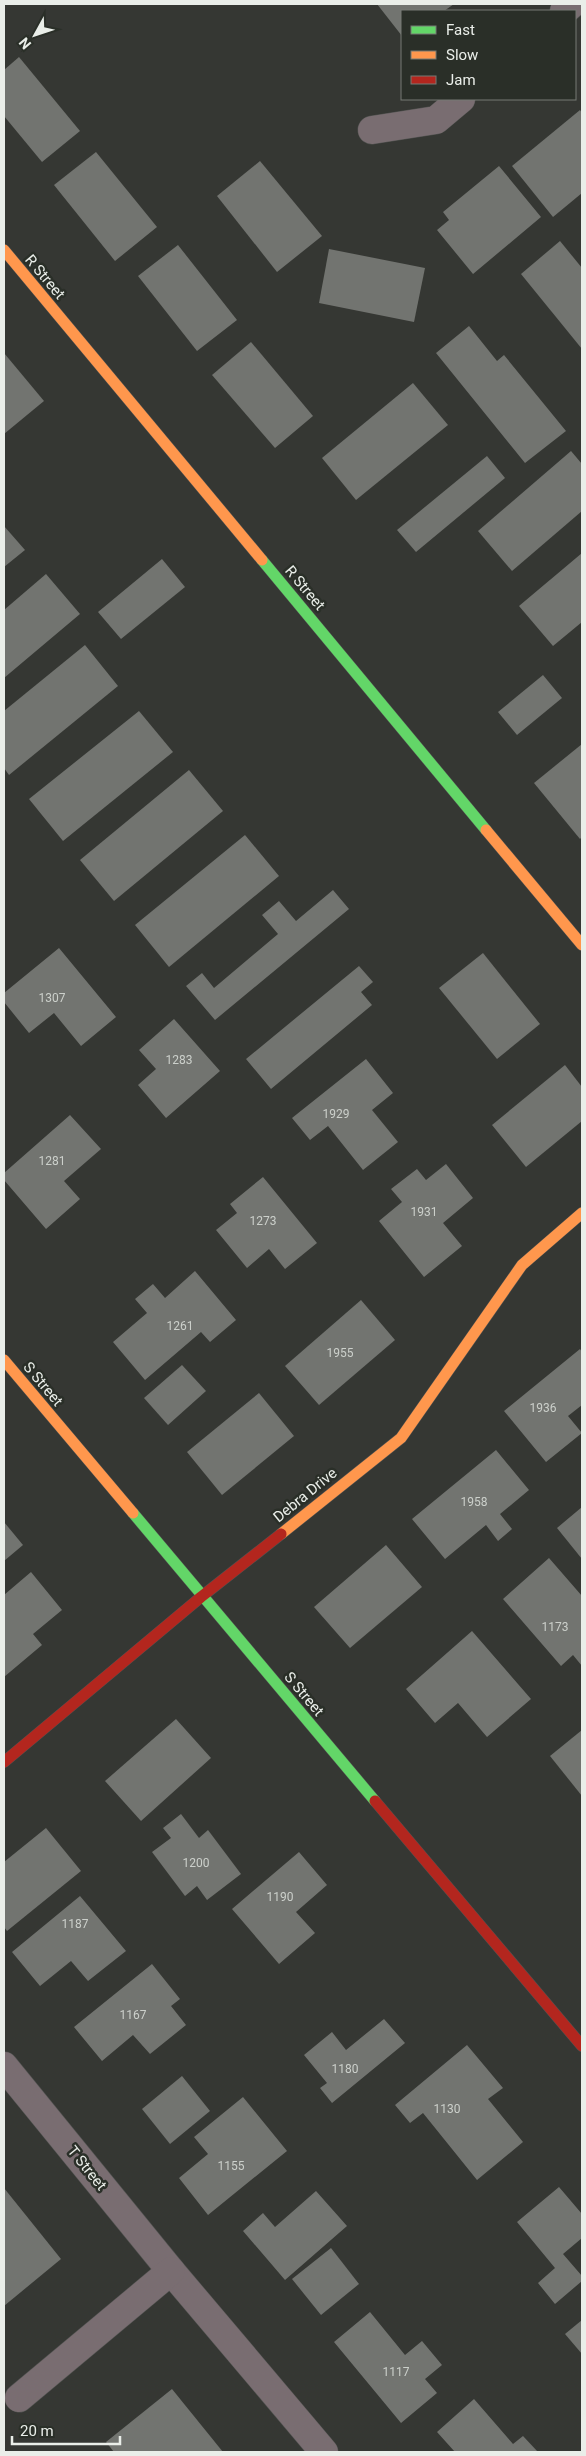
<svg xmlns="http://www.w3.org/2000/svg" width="586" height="2456" font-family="Roboto,sans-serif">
<rect width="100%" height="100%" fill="#353733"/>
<g fill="#727470">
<path d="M377,4H454L444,11H402V36Z"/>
<path d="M19,57L80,131L42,162L4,116V70Z"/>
<path d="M580,110L582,113V193L553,217L512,166Z"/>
<path d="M96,152L157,227L115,261L54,185Z"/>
<path d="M260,161L322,236L277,272L217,196Z"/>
<path d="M499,166L541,217L473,274L437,230L449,220L443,212Z"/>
<path d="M560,241L582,268V349L521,274Z"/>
<path d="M178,245L237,320L197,351L138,276Z"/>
<path d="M329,249L425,268L414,322L319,303Z"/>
<path d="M469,326L497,361L504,355L566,431L525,463L436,353Z"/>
<path d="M251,342L313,416L275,448L212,375Z"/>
<path d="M4,353L44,401L4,434Z"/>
<path d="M413,383L448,425L356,500L322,458Z"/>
<path d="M571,451L582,464V511L512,571L478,531Z"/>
<path d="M487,456L505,478L416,552L397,530Z"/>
<path d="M4,526L25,550L4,567Z"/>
<path d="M582,553V622L553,646L519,606Z"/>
<path d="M162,559L185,587L121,639L98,612Z"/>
<path d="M46,574L80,614L4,678V610Z"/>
<path d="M85,645L118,686L9,775L4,768V711Z"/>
<path d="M543,675L562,698L517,735L498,712Z"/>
<path d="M139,711L173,752L63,841L29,799Z"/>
<path d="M582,744V837L580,839L534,783Z"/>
<path d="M189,770L223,811L114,901L80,860Z"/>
<path d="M245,835L279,876L169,967L135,925Z"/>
<path d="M333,890L349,909L215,1020L186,986L202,973L214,988L278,934L262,915L279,901L296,921Z"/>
<path d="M59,948L116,1017L81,1046L54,1013L29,1033L4,1002V993Z"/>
<path d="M483,953L540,1024L497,1059L439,988Z"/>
<path d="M359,966L373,982L361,992L372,1005L271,1089L246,1059Z"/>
<path d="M174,1019L220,1071L166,1118L138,1085L156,1069L139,1050Z"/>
<path d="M366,1059L393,1093L372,1110L398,1142L363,1170L328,1126L310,1140L292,1118Z"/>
<path d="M565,1065L582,1087V1121L526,1167L492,1125Z"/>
<path d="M70,1115L101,1149L64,1181L80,1199L46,1229L4,1180V1173Z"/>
<path d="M446,1164L473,1198L443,1223L462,1246L424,1277L379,1221L402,1202L391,1189L417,1169L426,1180Z"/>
<path d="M263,1177L317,1243L285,1269L269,1249L247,1268L216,1230L237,1213L230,1204Z"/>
<path d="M195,1271L236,1320L210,1342L201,1332L145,1380L113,1342L147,1313L135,1299L153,1284L165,1298Z"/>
<path d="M361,1300L395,1340L319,1405L285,1366Z"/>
<path d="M580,1349L582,1352V1405L568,1416L582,1433L546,1462L504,1411Z"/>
<path d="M182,1365L206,1391L168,1425L144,1398Z"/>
<path d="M259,1393L294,1436L222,1495L187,1452Z"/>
<path d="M496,1450L529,1490L500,1514L512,1529L498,1541L486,1525L445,1559L412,1519Z"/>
<path d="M582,1507V1559L557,1528Z"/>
<path d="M4,1522L23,1545L4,1561Z"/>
<path d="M386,1545L422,1587L350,1648L314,1607Z"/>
<path d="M549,1558L582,1596V1666L573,1655L561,1666L503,1599Z"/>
<path d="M31,1572L62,1610L33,1634L42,1645L4,1677V1595Z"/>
<path d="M472,1631L531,1699L487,1737L458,1703L435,1723L406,1689Z"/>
<path d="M176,1719L211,1758L141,1821L105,1781Z"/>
<path d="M582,1730V1796L550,1756Z"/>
<path d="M181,1814L199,1838L208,1830L241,1874L207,1900L197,1886L185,1896L152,1852L171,1838L163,1828Z"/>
<path d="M46,1828L81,1871L7,1931L4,1927V1862Z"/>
<path d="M299,1852L327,1885L296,1912L315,1933L279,1964L232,1909Z"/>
<path d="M80,1896L126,1951L88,1981L71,1961L40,1986L12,1952Z"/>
<path d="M152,1964L180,1999L171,2006L186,2025L150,2054L133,2035L102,2061L74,2027Z"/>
<path d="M384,2019L405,2043L332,2103L320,2088L327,2083L304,2055L332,2032L346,2050Z"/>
<path d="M467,2045L503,2088L488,2099L523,2142L477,2180L423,2113L410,2123L395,2105Z"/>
<path d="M182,2076L210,2111L170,2144L142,2109Z"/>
<path d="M243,2097L287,2151L208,2215L179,2178L208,2154L194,2137Z"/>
<path d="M559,2187L582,2214V2238L563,2254L582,2276V2281L555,2304L538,2283L555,2268L517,2222Z"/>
<path d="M4,2188L61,2259L4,2306Z"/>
<path d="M316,2191L347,2226L285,2280L243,2231L263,2213L275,2227Z"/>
<path d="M331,2248L359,2284L321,2315L292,2279Z"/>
<path d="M370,2312L405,2355L422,2341L442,2365L425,2379L437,2393L401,2423L334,2342Z"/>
<path d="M582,2320V2354L565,2334Z"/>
<path d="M172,2389L223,2452H114L106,2442Z"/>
<path d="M474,2399L513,2444L523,2436L538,2452H455L437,2432Z"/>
</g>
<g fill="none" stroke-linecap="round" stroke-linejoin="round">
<g stroke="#525351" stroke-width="29">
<g id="street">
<path d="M564,11L572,4"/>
<path d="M372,130L436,120L461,99"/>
<path d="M4,2066L171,2271L324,2452"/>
<path d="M19,2398L171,2271"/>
</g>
</g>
<g stroke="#525351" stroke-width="12">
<g id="fast">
<path d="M262,560L486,830"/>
<path d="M133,1513L375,1801"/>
</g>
</g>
<g stroke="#525351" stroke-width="12">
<g id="slow">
<path d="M4,250L262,560"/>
<path d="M486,830L582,945"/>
<path d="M4,1360L133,1513"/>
<path d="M281,1534L401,1438L522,1265L582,1213"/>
</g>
</g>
<g stroke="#525351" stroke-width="12">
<g id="jam">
<path d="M4,1762L201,1597L281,1534"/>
<path d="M375,1801L582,2046"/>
</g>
</g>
<use href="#street" stroke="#796d71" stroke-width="28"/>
<use href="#fast" stroke="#63d668" stroke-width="11"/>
<use href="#slow" stroke="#ff974d" stroke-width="11"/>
<use href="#jam" stroke="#b3261e" stroke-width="11"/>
</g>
<g text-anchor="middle" stroke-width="5" stroke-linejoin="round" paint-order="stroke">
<g font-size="12" fill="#ccd0cb">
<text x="52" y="1002">1307</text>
<text x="179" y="1064">1283</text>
<text x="336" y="1118">1929</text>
<text x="52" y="1165">1281</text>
<text x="424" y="1216">1931</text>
<text x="263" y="1225">1273</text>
<text x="180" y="1330">1261</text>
<text x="340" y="1357">1955</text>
<text x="543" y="1412">1936</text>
<text x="474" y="1506">1958</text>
<text x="555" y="1631">1173</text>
<text x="196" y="1867">1200</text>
<text x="280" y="1901">1190</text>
<text x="75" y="1928">1187</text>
<text x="133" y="2019">1167</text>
<text x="345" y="2073">1180</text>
<text x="447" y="2113">1130</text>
<text x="231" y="2170">1155</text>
<text x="396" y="2376">1117</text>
</g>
<g font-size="15" fill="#eaeee9" stroke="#2a2f28">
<text transform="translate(45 277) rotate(50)" y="5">R Street</text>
<text transform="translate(305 588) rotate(50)" y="5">R Street</text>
<text transform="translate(43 1384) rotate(50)" y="5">S Street</text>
<text transform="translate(305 1495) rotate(-39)" y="5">Debra Drive</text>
<text transform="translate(304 1694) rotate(50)" y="5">S Street</text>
<text transform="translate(87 2168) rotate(51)" y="5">T Street</text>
</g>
</g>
<rect width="586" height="2456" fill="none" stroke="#eaeee9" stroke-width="10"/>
<rect x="401" y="10" width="175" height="90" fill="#2a2f28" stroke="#777b75"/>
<rect x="411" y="26" width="25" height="8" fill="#63d668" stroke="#777b75"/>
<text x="446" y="35" font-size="15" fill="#eaeee9">Fast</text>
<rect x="411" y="51" width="25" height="8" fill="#ff974d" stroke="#777b75"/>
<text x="446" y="60" font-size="15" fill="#eaeee9">Slow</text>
<rect x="411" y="76" width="25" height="8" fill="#b3261e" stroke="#777b75"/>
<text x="446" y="85" font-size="15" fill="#eaeee9">Jam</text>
<g transform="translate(35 35) rotate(230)" stroke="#2a2f28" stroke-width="4" paint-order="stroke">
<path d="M0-4L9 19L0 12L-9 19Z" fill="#eaeee9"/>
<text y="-8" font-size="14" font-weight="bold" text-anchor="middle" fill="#eaeee9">N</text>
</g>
<path d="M12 2436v8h108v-8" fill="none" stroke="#eaeee9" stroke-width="2.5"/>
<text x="20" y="2436" font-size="15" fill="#eaeee9" stroke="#2a2f28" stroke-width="4" paint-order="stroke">20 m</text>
</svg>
